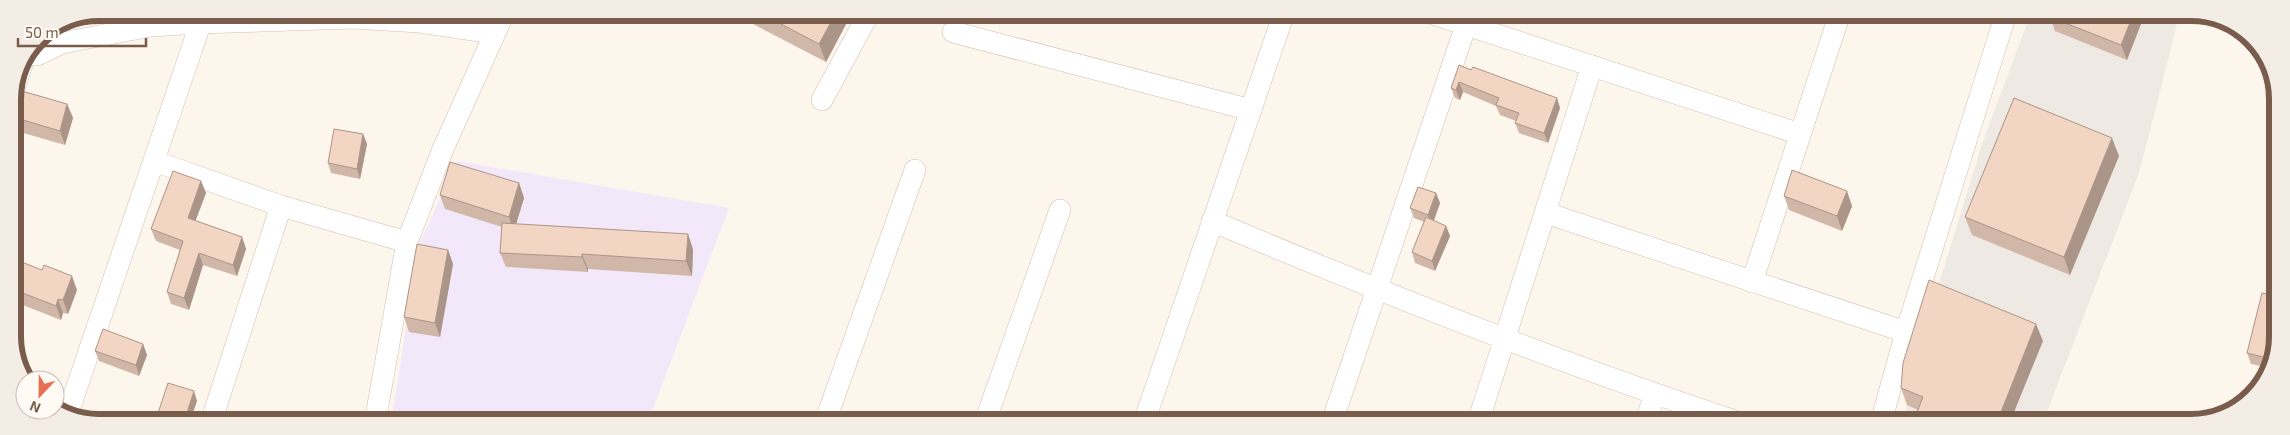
<svg xmlns="http://www.w3.org/2000/svg" width="2290" height="435" font-family="'Exo 2',sans-serif">
<rect width="100%" height="100%" fill="#fdf6ec"/>
<path fill="#efe9e4" d="M2029,13H2180L2139,173L2043,422H1905L1909,381L1982,144L2030,16Z"/>
<path fill="#f3e8fa" d="M457,161L729,208L648,422H391L419,245Z"/>
<g fill="none" stroke-linecap="round" stroke-linejoin="round">
<g stroke="#d1beb0" stroke-width="22">
<g id="minor">
<path d="M1430,13L1800,134"/>
<path d="M953,32L1251,110"/>
<path d="M32,48L37,55L62,43L151,26L200,23L352,18L420,22L493,33"/>
<path d="M16,83L24,58"/>
<path d="M822,100L869,13"/>
<path d="M154,161L281,206L407,242"/>
<path d="M1546,213L1906,332"/>
<path d="M1212,221C1385,294 1560,363 1738,422"/>
<path d="M1752,282L1840,13"/>
<path d="M68,413L204,13"/>
<path d="M211,422L281,206"/>
<path d="M375,422L407,242L443,149L504,13"/>
<path d="M825,422L915,170"/>
<path d="M985,422L1060,210"/>
<path d="M1144,422L1284,13"/>
<path d="M1332,422L1466,25"/>
<path d="M1478,422L1592,66"/>
<path d="M1645,422L1655,395"/>
<path d="M1881,422L1906,332L2004,20L2003,13"/>
</g>
</g>
<use href="#minor" stroke="#fff" stroke-width="21"/>
</g>
<g fill="#d1b7a8">
<path d="M732,13H852L826,62Z"/>
<path d="M2051,13H2143L2144,16L2127,60L2055,31L2050,17Z"/>
<path d="M1471,70L1557,98L1560,108L1548,143L1519,133L1515,123L1516,121L1500,115L1496,106L1463,92L1460,100L1455,98L1451,88Z"/>
<path d="M12,99L67,104L73,118L65,145L13,130Z"/>
<path d="M363,134L367,144L360,179L331,173L328,163Z"/>
<path d="M2119,156L2070,275L1972,235L1965,217Z"/>
<path d="M201,181L206,193L195,221L242,237L246,249L237,276L203,265L189,310L171,304L167,292L180,250L156,241L151,229Z"/>
<path d="M519,183L524,198L516,224L693,249L692,276L588,269V272L506,267L500,253L502,227L445,209L440,195Z"/>
<path d="M1436,193L1440,203L1434,221L1446,226L1450,236L1435,271L1415,263L1412,252L1424,222L1414,218L1410,208Z"/>
<path d="M1784,196L1852,206L1842,231L1789,210Z"/>
<path d="M448,250L453,264L440,337L409,332L404,317Z"/>
<path d="M14,272L77,290L68,314L63,313L61,320L15,302Z"/>
<path d="M2043,341L1918,410L1907,405L1901,388Z"/>
<path d="M143,344L147,355L139,376L99,361L95,351Z"/>
<path d="M2276,349L2266,367L2251,364L2247,353Z"/>
</g>
<g fill="#aa9588">
<path d="M836,13H852L826,62L819,44Z"/>
<path d="M2134,13H2143L2144,16L2127,60L2121,45Z"/>
<path d="M1459,82L1463,92L1460,100L1456,90Z"/>
<path d="M1557,98L1560,108L1548,143L1544,133Z"/>
<path d="M67,104L73,118L65,145L60,131Z"/>
<path d="M363,134L367,144L360,179L357,169Z"/>
<path d="M2112,138L2119,156L2070,275L2064,257Z"/>
<path d="M201,181L206,193L192,230L188,218Z"/>
<path d="M519,183L524,198L514,231L509,217Z"/>
<path d="M1847,191L1852,206L1842,231L1837,216Z"/>
<path d="M1436,193L1440,203L1432,225L1428,215Z"/>
<path d="M1446,226L1450,236L1435,271L1432,261Z"/>
<path d="M688,234L693,249L692,276L686,261Z"/>
<path d="M242,237L246,249L237,276L233,265Z"/>
<path d="M448,250L453,264L440,337L435,323Z"/>
<path d="M199,253L203,265L189,310L184,298Z"/>
<path d="M582,254L588,269V272L582,257Z"/>
<path d="M72,276L77,290L68,314L63,300Z"/>
<path d="M58,299L63,313L61,320L56,306Z"/>
<path d="M2277,320V345L2276,349L2269,362L2267,358Z"/>
<path d="M2036,324L2043,341L2010,422H1997Z"/>
<path d="M143,344L147,355L139,376L136,365Z"/>
<path d="M194,391L197,401L190,422H184Z"/>
</g>
<g fill="#f3d5c3" stroke="#aa9588">
<path d="M760,13H836L819,44Z"/>
<path d="M2051,13H2134L2121,45L2050,17Z"/>
<path d="M1459,65L1471,70L1473,67L1557,98L1544,133L1515,123L1519,113L1496,105L1499,98L1459,82L1456,90L1451,88Z"/>
<path d="M15,89L67,104L60,131L13,117L12,99Z"/>
<path d="M2014,98L2112,138L2064,257L1965,217Z"/>
<path d="M334,129L363,134L357,169L328,163Z"/>
<path d="M450,162L519,183L509,217L440,195Z"/>
<path d="M1792,170L1847,191L1837,216L1784,196Z"/>
<path d="M173,171L201,181L188,218L242,237L233,265L199,253L184,298L167,292L183,241L151,229Z"/>
<path d="M1418,187L1436,193L1428,215L1410,208Z"/>
<path d="M1426,217L1446,226L1432,261L1412,252Z"/>
<path d="M502,223L688,234L686,261L582,254V257L500,253Z"/>
<path d="M417,244L448,250L435,323L404,317Z"/>
<path d="M19,261L42,270L44,265L72,276L63,300L58,299L56,306L15,290L14,272Z"/>
<path d="M1929,280L2036,324L1997,422H1913L1923,397L1901,388L1903,363Z"/>
<path d="M2262,293L2277,296V320L2267,358L2247,353Z"/>
<path d="M103,329L143,344L136,365L95,351Z"/>
<path d="M168,383L194,391L184,422H155Z"/>
</g>
<path d="M0 0H2290V435H0ZM99 21H2191A78 78 0 0 1 2269 99V336A78 78 0 0 1 2191 414H99A78 78 0 0 1 21 336V99A78 78 0 0 1 99 21Z" fill="#f4ede6" fill-rule="evenodd"/>
<path fill="none" stroke="#7a5c4d" stroke-width="6" d="M99 21H2191A78 78 0 0 1 2269 99V336A78 78 0 0 1 2191 414H99A78 78 0 0 1 21 336V99A78 78 0 0 1 99 21Z"/>
<g transform="translate(40 395) rotate(202)"><circle r="24" fill="#fffaf3" stroke="#cabbb1"/>
<path d="M0-4L9 19L0 12L-9 19Z" fill="#e76f51"/>
<text y="-8" font-size="14" font-weight="bold" text-anchor="middle" fill="#7a5c4d">N</text>
</g>
<path d="M18 38v8h128v-8" fill="none" stroke="#7a5c4d" stroke-width="2.5"/>
<text x="25" y="38" font-size="15" fill="#7a5c4d" stroke="#fffaf3" stroke-width="4" paint-order="stroke">50 m</text>
</svg>
